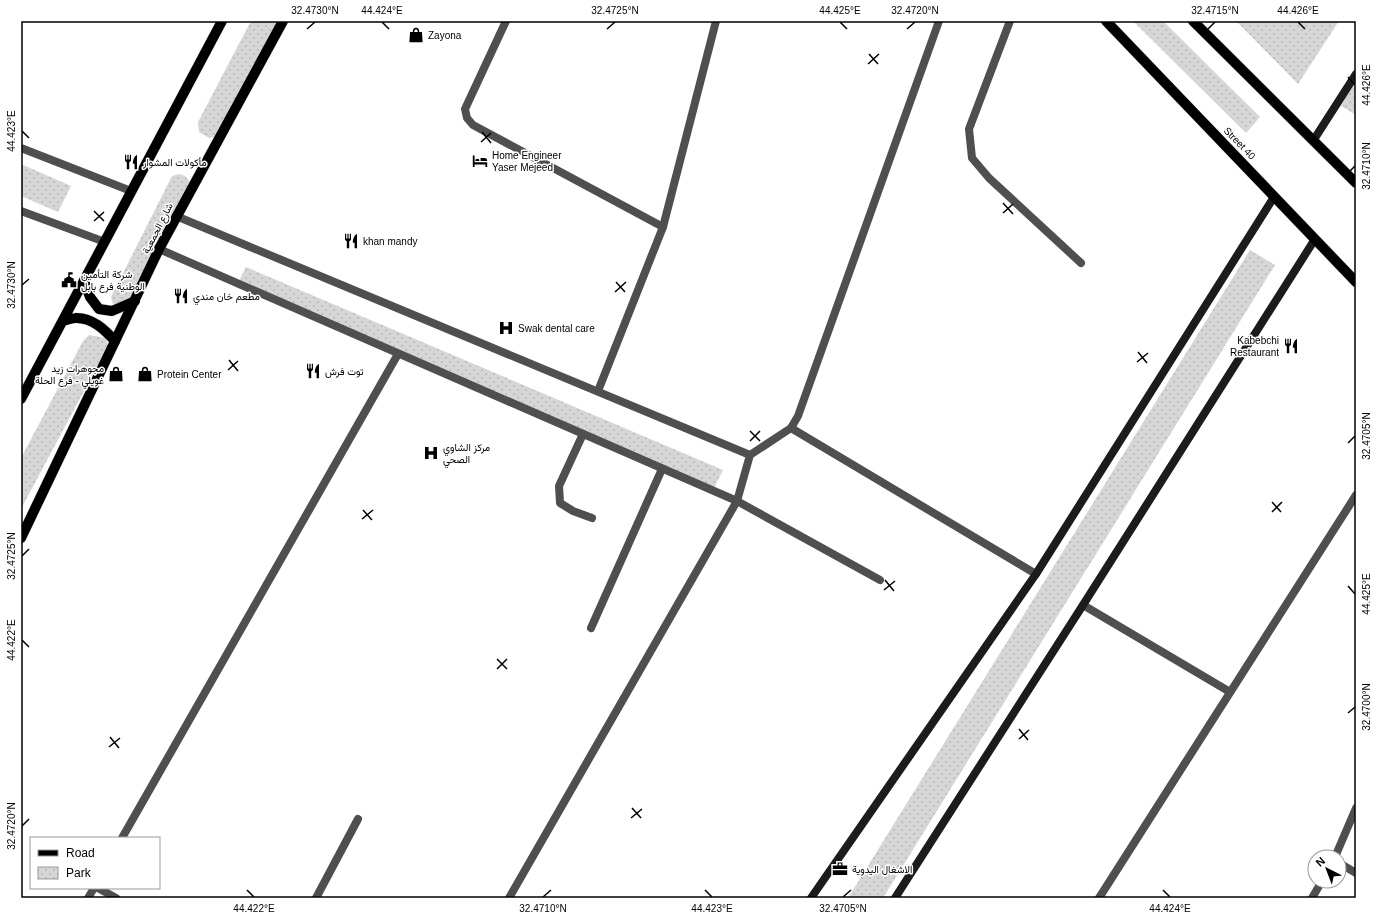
<svg xmlns="http://www.w3.org/2000/svg" width="1377" height="919" font-family="Arial,Vazirmatn,sans-serif">
<defs>
<pattern id="park-dots" width="8" height="8" patternUnits="userSpaceOnUse"><rect width="8" height="8" fill="#d6d6d6"/><path d="M2 2h.1M6 6h.1" fill="none" stroke="#b6b6b6" stroke-width="1.8" stroke-linecap="round"/></pattern>
</defs>
<rect width="100%" height="100%" fill="#fff"/>
<g fill="url(#park-dots)">
<path d="M251,21H279L216,136L209,138L199,132L198,122Z"/>
<path d="M1133,21H1163L1260,117L1246,133Z"/>
<path d="M1236,21H1339L1298,84Z"/>
<path d="M1356,81V115L1341,106Z"/>
<path d="M21,164L71,186L58,212L21,196Z"/>
<path d="M179,174L185,176L192,184L130,305L122,309L113,304L111,297L172,176Z"/>
<path d="M1250,250L1275,265L883,898H848Z"/>
<path d="M246,267L723,470L714,488L236,287Z"/>
<path d="M89,335L106,338L108,346L21,509V458L83,341Z"/>
</g>
<g fill="none" stroke-linecap="round" stroke-linejoin="round">
<g stroke="#dbdbdb" stroke-width="11">
<g id="primary">
<path d="M1106,21L1356,282"/>
<path d="M1193,21L1356,183"/>
<path d="M84,281L90,297L99,309L112,311L135,301"/>
<path d="M63,321C67,320 71,318 75,318C92,317 105,330 115,341"/>
<path d="M21,399L222,21"/>
<path d="M21,538L159,249L283,21"/>
</g>
</g>
<g stroke="#4f4f4f" stroke-width="8">
<path d="M1010,21L969,129L972,158L989,178L1081,263"/>
<path d="M583,434L559,486L560,503L573,511L592,518"/>
<path d="M737,501L880,580"/>
<path d="M591,628L662,469"/>
<path d="M316,898L358,819"/>
</g>
<g stroke="#4f4f4f" stroke-width="8">
<path d="M506,21L465,109L467,118L473,125L663,227"/>
<path d="M21,148L131,191"/>
<path d="M21,211L105,242"/>
<path d="M176,216L750,455"/>
<path d="M159,249L737,501"/>
<path d="M598,391L663,227L716,21"/>
<path d="M791,428L1036,574"/>
<path d="M1083,605L1230,692"/>
<path d="M122,838L398,354"/>
<path d="M1335,857L1356,808"/>
<path d="M1339,863L1356,873"/>
<path d="M98,888L116,898"/>
<path d="M88,898L94,888"/>
<path d="M509,898L737,501L750,455L791,428L798,416L939,21"/>
<path d="M1099,898L1356,495"/>
<path d="M1312,898L1322,881"/>
</g>
<g stroke="#1c1c1c" stroke-width="8">
<path d="M1313,141L1356,74"/>
<path d="M811,898L1036,574L1274,197"/>
<path d="M895,898L1083,605L1315,239"/>
</g>
<use href="#primary" stroke="#000" stroke-width="10"/>
</g>
<path fill="none" stroke="#000" stroke-width="1.5" d="M382,22L389,29M840,22L847,29M1298,22L1305,29M307,29L315,22M607,29L615,22M907,29L915,22M1208,29L1215,22M869,54L878,64M868,64L879,54M1348,77L1355,85M22,131L29,138M482,132L491,143M481,142L491,133M1348,173L1355,166M1003,203L1013,214M94,211L104,221M1003,213L1013,204M94,221L104,212M616,282L625,292M22,285L29,279M615,292L626,282M1138,352L1147,363M229,360L238,371M1137,362L1148,353M228,370L238,361M750,431L760,441M750,441L760,431M1348,443L1355,436M1272,502L1281,512M363,510L372,520M1272,512L1282,502M362,519L373,510M22,556L29,549M885,580L894,591M1348,586L1355,594M884,590L895,581M22,640L29,647M497,659L507,669M497,669L507,659M1348,713L1355,707M1019,729L1028,740M110,737L119,748M1019,739L1029,730M109,747L120,738M632,808L641,818M631,818L642,809M22,826L29,819M247,890L254,897M705,890L712,897M1163,890L1170,897M543,897L551,890M843,897L851,890"/>
<defs>
<g id="shop-bare" transform="scale(1.2)"><path d="M-5-2.5h2.3a2.7 3.5 0 0 1 5.4 0H5L5.5 6h-11ZM-1.5-2.5h3a1.5 2.3 0 0 0-3 0Z" fill="#000" stroke="#fff" stroke-width="2.5" paint-order="stroke"/></g>
<g id="hotel-bare" transform="scale(1.2)"><path d="M-6-4.5h1.5V1H6V5H4.5V3h-9V5H-6ZM-4 0a1.8 1.8 0 1 1 3.6 0ZM.5 0V-2.5h3Q6-2.5 6 0Z" fill="#000" stroke="#fff" stroke-width="2.5" paint-order="stroke"/></g>
<g id="restaurant-bare" transform="scale(1.2)"><path d="M-5-6h1v4h1v-4h1v4h1v-4h1v5L-1.5 .5V6h-2V.5L-5-1ZM5-6V6H3V1.5H1.5Q1.5-4 5-6Z" fill="#000" stroke="#fff" stroke-width="2.5" paint-order="stroke"/></g>
<g id="civic-bare" transform="scale(1.2)"><path d="M-.6-6.5H3V-4.5H.6V-3L4-1V1h2V6H-6V1h2V-1L-.6-3ZM-1.2 2.5V6h2.4V2.5Z" fill="#000" stroke="#fff" stroke-width="2.5" paint-order="stroke"/></g>
<g id="hospital-bare" transform="scale(1.2)"><path d="M-5-5h3v3.5h4V-5h3V5h-3V1.5h-4V5h-3Z" fill="#000" stroke="#fff" stroke-width="2.5" paint-order="stroke"/></g>
<g id="office-bare" transform="scale(1.2)"><path d="M-6-3h4V-5.5h4V-3h4V5H-6ZM-1-4.5V-3h2v-1.5ZM-6 0V1H6V0Z" fill="#000" stroke="#fff" stroke-width="2.5" paint-order="stroke"/></g>
</defs>
<g fill-rule="evenodd">
<use href="#shop-bare" x="416" y="35"/>
<use href="#hotel-bare" x="480" y="161"/>
<use href="#restaurant-bare" x="131" y="162"/>
<use href="#restaurant-bare" x="351" y="241"/>
<use href="#civic-bare" x="69" y="280"/>
<use href="#restaurant-bare" x="181" y="296"/>
<use href="#hospital-bare" x="506" y="328"/>
<use href="#restaurant-bare" x="1291" y="346"/>
<use href="#restaurant-bare" x="313" y="371"/>
<use href="#shop-bare" x="116" y="374"/>
<use href="#shop-bare" x="145" y="374"/>
<use href="#hospital-bare" x="431" y="453"/>
<use href="#office-bare" x="840" y="869"/>
</g>
<g text-anchor="middle" stroke-width="3" stroke-linejoin="round" paint-order="stroke">
<g font-size="10" fill="#000" stroke="#fff" text-anchor="start">
<text x="428" y="39">Zayona</text>
<text x="492" y="159">Home Engineer<tspan x="492" dy="12">Yaser Mejeed</tspan></text>
<text x="143" y="166">مأكولات المشوار</text>
<text x="363" y="245">khan mandy</text>
<text x="81" y="278">شركة التأمين<tspan x="81" dy="12">الوطنية فرع بابل</tspan></text>
<text x="193" y="300">مطعم خان مندي</text>
<text x="518" y="332">Swak dental care</text>
<text x="1279" y="344" text-anchor="end">Kabebchi<tspan x="1279" dy="12">Restaurant</tspan></text>
<text x="104" y="372" text-anchor="end">مجوهرات زيد<tspan x="104" dy="12">غويلي - فرع الحلة</tspan></text>
<text x="325" y="375">توت فرش</text>
<text x="157" y="378">Protein Center</text>
<text x="443" y="451">مركز الشاوي<tspan x="443" dy="12">الصحي</tspan></text>
<text x="852" y="873">الاشغال اليدوية</text>
</g>
<g font-size="10" fill="#000" stroke="#fff">
<text transform="translate(1240 143) rotate(46)" y="4">Street 40</text>
<text transform="translate(157 228) rotate(-63)" y="4">شارع الجمعية</text>
</g>
</g>
<rect width="1377" height="919" fill="none" stroke="#ffffff" stroke-width="44"/>
<rect x="30" y="837" width="130" height="52" fill="#ffffff" stroke="#999999"/>
<rect x="38" y="850" width="20" height="6" fill="#000000" stroke="#999999"/>
<text x="66" y="857" font-size="12" fill="#000000">Road</text>
<rect x="38" y="867" width="20" height="12" fill="url(#park-dots)" stroke="#999999"/>
<text x="66" y="877" font-size="12" fill="#000000">Park</text>
<g transform="translate(1327 869) rotate(318)"><circle r="19" fill="#ffffff" stroke="#999999"/>
<path d="M0-3L7 15L0 10L-7 15Z" fill="#000000"/>
<text y="-6" font-size="11" font-weight="bold" text-anchor="middle" fill="#000000">N</text>
</g>
<rect x="22" y="22" width="1333" height="875" fill="none" stroke="#000" stroke-width="1.5"/>
<g font-size="10" text-anchor="middle" fill="#000">
<text x="315" y="14">32.4730°N</text>
<text x="382" y="14">44.424°E</text>
<text x="615" y="14">32.4725°N</text>
<text x="840" y="14">44.425°E</text>
<text x="915" y="14">32.4720°N</text>
<text x="1215" y="14">32.4715°N</text>
<text x="1298" y="14">44.426°E</text>
<text transform="translate(1366 85) rotate(-90)" y="4">44.426°E</text>
<text transform="translate(11 131) rotate(-90)" y="4">44.423°E</text>
<text transform="translate(1366 166) rotate(-90)" y="4">32.4710°N</text>
<text transform="translate(11 285) rotate(-90)" y="4">32.4730°N</text>
<text transform="translate(1366 436) rotate(-90)" y="4">32.4705°N</text>
<text transform="translate(11 556) rotate(-90)" y="4">32.4725°N</text>
<text transform="translate(1366 594) rotate(-90)" y="4">44.425°E</text>
<text transform="translate(11 640) rotate(-90)" y="4">44.422°E</text>
<text transform="translate(1366 707) rotate(-90)" y="4">32.4700°N</text>
<text transform="translate(11 826) rotate(-90)" y="4">32.4720°N</text>
<text x="254" y="912">44.422°E</text>
<text x="543" y="912">32.4710°N</text>
<text x="712" y="912">44.423°E</text>
<text x="843" y="912">32.4705°N</text>
<text x="1170" y="912">44.424°E</text>
</g>
</svg>
